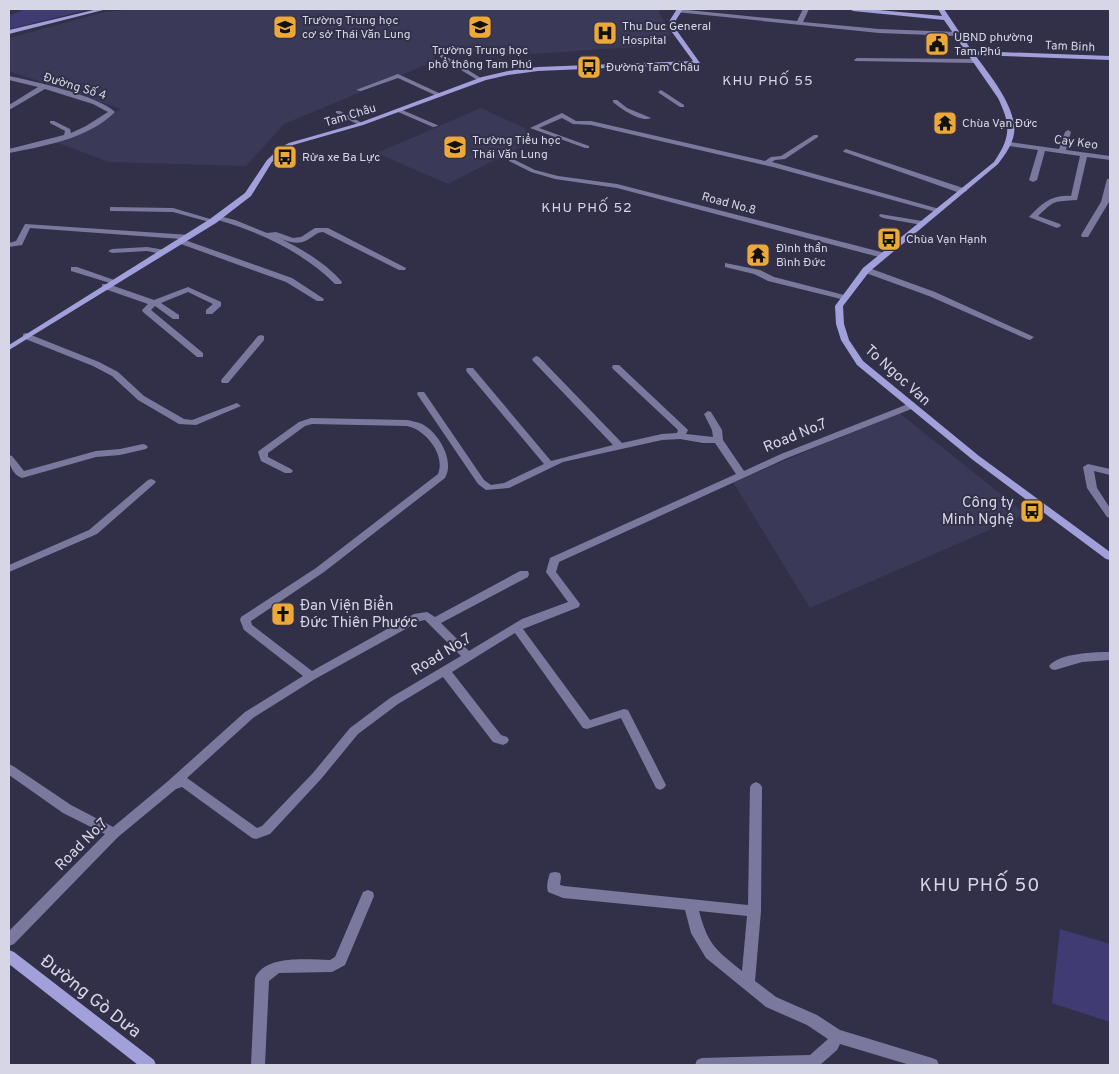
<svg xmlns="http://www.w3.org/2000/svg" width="1119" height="1074" font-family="Overpass,sans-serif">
<rect width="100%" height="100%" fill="#323049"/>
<g fill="#3a3957">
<path d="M135,9H660L659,12L671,35L644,36L648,46L488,57V51L433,53L435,61L284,124L246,166L109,162L58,143L121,109L9,71V38L105,12Z"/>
<path d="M481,108L524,128L532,141L448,184L377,153Z"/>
<path d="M899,413L1026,514L810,608L733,482Z"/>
</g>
<g fill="#413b73">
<path d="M25,9H91L9,29V16Z"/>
<path d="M1060,929L1110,944V1022L1052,1003Z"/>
</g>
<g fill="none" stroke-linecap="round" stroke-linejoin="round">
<g fill="#7a799d" fill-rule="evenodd">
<path d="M678,9L797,21L803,9H809L803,22L879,29L957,32L960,34L957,36L879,33L676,12V10Z"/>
<path d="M442,54L444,55L484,80L479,81L440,57V55Z"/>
<path d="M857,58L974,59L977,61L974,63L855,61L854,60Z"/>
<path d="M398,74L441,94L442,95L437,96L398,78L361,91L356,90Z"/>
<path d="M9,76C33,81 99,96 115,112C88,139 44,146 9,153V149L64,135L65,131L50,123V121H54L70,129L71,133L86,126L108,112L93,104L45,89L9,110V105L38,87L9,80Z"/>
<path d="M661,90L684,105V107H680L659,93L658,92Z"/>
<path d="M613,100H617L627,108L651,118C642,123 621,109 613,102Z"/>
<path d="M400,109L437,125L438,126L433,127L398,112L397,111Z"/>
<path d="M336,111H340L364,124L359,125L336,113Z"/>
<path d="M562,113L576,121H591L765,161L771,157L781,156L814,135H818V137L785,159L775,160L772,162L943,210L936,212L773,167L591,125L573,124L562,118L539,128L589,146V148H585L530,128Z"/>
<path d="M1068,130L1071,132L1066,150L1110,156V160L1087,157L1077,200C1053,202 1056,199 1038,216L1060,224L1061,226L1057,228L1029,217C1041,204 1052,194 1071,196L1080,156L1045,151L1037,180L1033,182L1029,180L1038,150L1009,146L1006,144L1009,142L1059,149L1065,132Z"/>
<path d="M846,149L966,189L967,191L960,193L844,152L843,151Z"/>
<path d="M509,159H513L535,170L558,176L617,184L885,253L886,255L885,257H879L617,188L555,179L531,172L509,161Z"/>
<path d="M1107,179H1110L1109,202L1088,237H1082L1081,235L1101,202Z"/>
<path d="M110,207L173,208L217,221L213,223L173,212L113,211H110Z"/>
<path d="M880,214L922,221L926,223L922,225L883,218L879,216Z"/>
<path d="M215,215L235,220L267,233L276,232L293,238L301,237L315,228H328L406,268L405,270H399L323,232C317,232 314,236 309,239C298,246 288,242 277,237C300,248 325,262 342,282L341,284H335C302,251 259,232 215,219Z"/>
<path d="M25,224L190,235V239H182L292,278L324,299L323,301H317L286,282L178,243L177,241L181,239L30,228L22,245L9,247V243L16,241Z"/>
<path d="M147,247L165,250L166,252L162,254L147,251L112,253L108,251L112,249Z"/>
<path d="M725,263L760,270L774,277L848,296L849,298L845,300L768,281L754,274L725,267Z"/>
<path d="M71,267H77L117,281L116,283H110L71,271Z"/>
<path d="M863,268H869L935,292L1034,337L1030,340L1027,339L929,296L863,272Z"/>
<path d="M102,284H108L154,300L188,287L221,302V306L212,314H206V310L213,304L188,292L161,303L179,315V319H173L155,306L151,310L203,353V357H197L143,312L142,310L148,304L102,288Z"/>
<path d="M26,333L99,362L118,372L144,396L184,419L192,420L237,403L241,406L196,425L179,424L138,400L112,376L93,366L23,338V334Z"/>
<path d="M261,335L264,336V340L228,383H222L221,381L222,379L258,336Z"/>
<path d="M536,356L539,357L622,443L662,434L677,433L678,430L613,369L612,367L613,365H619L686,428L688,430L686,434L713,437L712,430L704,414L708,411L711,412L722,430L723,440L744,471L781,454L908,404H914L915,406L914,408L787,458L559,562L556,572L580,604L579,607L523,629L590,720L624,709L628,710L666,785L664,788L660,790L656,788L621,718L587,729L583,728L515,633L452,672L501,735L507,737L509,740L507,743L503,745L493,742L443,677L398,704L358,734L321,779L270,834L256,839L252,838L182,787L176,789L118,837L14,944L9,946V931L105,834L63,813L9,775V764L13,766L71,805L113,827L167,782L245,712L303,676L244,630L240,620L241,617L316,568L438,474C446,455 425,429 407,426L312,424L305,426L268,453V457L291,469L293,471L291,473H285L261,461L258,452L260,450L299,422L311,418L407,420C412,421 418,422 422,424C439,433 455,461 445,478L324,572L251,621L252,625L312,671L414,614L427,612L435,617L520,571H528L529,574L528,577L441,623L469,651L522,619L568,602L546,572L550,558L736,474L715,443H703L680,439L662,440L563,462L509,488L486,490L478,484L417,394L418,392H424L484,480L491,485L504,483L544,464L467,372L466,370L467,368H473L551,461L613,445L533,361L532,359ZM425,620L461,656L390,698L350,728L313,773L262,826L257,828L187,778L253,718L315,679L420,621Z"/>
<path d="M143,444L146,445L148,447L146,449L120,455L96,457L22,478C13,475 8,464 9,455L12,456L24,471L96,451L120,449Z"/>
<path d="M1088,464L1110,469V475L1094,471L1097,488L1110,508V518L1107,517L1087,488L1083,467Z"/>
<path d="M151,479L154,480L156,482L154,484L97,534L9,572V565L89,530L148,480Z"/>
<path d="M1110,652V660L1082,662L1055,670L1051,669L1049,666C1059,653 1095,652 1110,652Z"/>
<path d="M756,782L760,784L762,787L761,911L755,981L776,997L817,1015L840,1030L932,1058L937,1060L939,1065H910L840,1044L837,1050L820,1065H695L697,1060L702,1058L810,1055L828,1039L807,1025L766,1007L706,958L691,933L685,910L563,898L548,892C546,886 548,879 550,873L555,872L560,873L561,877L560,885L564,886L748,905L750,787L752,784ZM699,911L747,916L742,971C716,950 708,945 699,911Z"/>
<path d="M368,890L373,892L374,896L345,965L332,972L279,973L269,981L265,1065H251L255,978C266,954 308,960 330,960L335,957L363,892Z"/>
</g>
<g fill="#a2a0da" fill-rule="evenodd">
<path d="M98,9H107L9,34V30Z"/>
<path d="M677,9H683L676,20L675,28L700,63L699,64L538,71L508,75L486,80L363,125L293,145L285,149L272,162L251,196L216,223L9,350V345L210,219L245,193L267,160L281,147L289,143L359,123L482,77L508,71L538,67L693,61L669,28L670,20Z"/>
<path d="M850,9H868L942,16L938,9H944L972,51L1110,56V60L975,55C989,74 1018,109 1014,134C1012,145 1005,155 998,164L869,272L843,306L844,324L849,340L863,361L979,456L1110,552V560L1106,559L973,460L857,365L841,340L836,324L835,306L863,268L994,162C1011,137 1011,125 998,98L944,20L853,11Z"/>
<path d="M9,950L14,952L154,1060L156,1065H138L9,964Z"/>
</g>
</g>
<defs>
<g id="school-square" transform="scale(1.25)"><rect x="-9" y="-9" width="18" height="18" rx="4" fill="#eca93a" stroke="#323049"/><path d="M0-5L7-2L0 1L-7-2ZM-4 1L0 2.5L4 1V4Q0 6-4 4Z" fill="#111"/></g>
<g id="hospital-square" transform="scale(1.25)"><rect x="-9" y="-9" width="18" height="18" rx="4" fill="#eca93a" stroke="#323049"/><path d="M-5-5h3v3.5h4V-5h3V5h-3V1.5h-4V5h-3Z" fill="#111"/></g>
<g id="civic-square" transform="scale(1.25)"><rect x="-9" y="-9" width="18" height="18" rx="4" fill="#eca93a" stroke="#323049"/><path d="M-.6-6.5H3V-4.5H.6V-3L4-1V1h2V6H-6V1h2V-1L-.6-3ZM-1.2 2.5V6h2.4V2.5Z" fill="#111"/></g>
<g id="bus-square" transform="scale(1.25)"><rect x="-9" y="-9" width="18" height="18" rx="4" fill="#eca93a" stroke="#323049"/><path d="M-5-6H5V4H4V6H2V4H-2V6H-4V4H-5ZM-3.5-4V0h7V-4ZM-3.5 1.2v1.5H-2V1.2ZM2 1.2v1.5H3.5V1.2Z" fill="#111"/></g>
<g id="temple-square" transform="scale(1.25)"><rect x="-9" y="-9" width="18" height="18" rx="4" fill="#eca93a" stroke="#323049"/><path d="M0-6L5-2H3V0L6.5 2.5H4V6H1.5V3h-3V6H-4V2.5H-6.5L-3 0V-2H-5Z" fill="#111"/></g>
<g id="church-square" transform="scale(1.25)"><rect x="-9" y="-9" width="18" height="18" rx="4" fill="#eca93a" stroke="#323049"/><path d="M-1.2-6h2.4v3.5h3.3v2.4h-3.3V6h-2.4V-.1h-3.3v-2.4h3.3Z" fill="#111"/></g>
</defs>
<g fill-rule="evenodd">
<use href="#school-square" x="285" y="27"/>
<use href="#school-square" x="480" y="27"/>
<use href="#hospital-square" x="605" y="33"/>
<use href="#civic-square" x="937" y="44"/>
<use href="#bus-square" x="589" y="67"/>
<use href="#temple-square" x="945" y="123"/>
<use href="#school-square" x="455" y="147"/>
<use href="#bus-square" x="285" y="157"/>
<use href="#bus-square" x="889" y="239"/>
<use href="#temple-square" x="758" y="255"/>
<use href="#bus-square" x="1032" y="511"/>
<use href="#church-square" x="283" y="614"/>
</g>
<g text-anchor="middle" stroke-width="4" stroke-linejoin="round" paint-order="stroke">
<g font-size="12" fill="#d6d6e6" stroke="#323049" text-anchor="start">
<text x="302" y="24">Trường Trung học<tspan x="302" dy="14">cơ sở Thái Văn Lung</tspan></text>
<text x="622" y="30">Thu Duc General<tspan x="622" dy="14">Hospital</tspan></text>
<text x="954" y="41">UBND phường<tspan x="954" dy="14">Tam Phú</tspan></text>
<text x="480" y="54" text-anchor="middle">Trường Trung học<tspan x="480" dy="14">phổ thông Tam Phú</tspan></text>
<text x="606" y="71">Đường Tam Châu</text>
<text x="962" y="127">Chùa Vạn Đức</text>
<text x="472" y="144">Trường Tiểu học<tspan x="472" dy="14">Thái Văn Lung</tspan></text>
<text x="302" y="161">Rửa xe Ba Lực</text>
<text x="906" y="243">Chùa Vạn Hạnh</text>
<text x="776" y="252">Đình thần<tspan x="776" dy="14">Bình Đức</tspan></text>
</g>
<g font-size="12" fill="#d6d6e6" stroke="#323049">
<text transform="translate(1070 46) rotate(2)" y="4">Tam Binh</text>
<text transform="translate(75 86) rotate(17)" y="4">Đường Số 4</text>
<text transform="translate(350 115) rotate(-17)" y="4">Tam Châu</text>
<text transform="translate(1076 142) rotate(8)" y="4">Cay Keo</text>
<text transform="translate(729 203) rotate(15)" y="4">Road No.8</text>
</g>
<g font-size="14" letter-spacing="1" fill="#d6d6e6" stroke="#323049">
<text x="768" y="85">KHU PHỐ 55</text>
<text x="587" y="212">KHU PHỐ 52</text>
</g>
<g font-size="15" fill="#d6d6e6" stroke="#323049">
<text transform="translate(898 375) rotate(42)" y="5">To Ngoc Van</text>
<text transform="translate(795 435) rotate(-22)" y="5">Road No.7</text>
<text transform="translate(441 654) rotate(-31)" y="5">Road No.7</text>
<text transform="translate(81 844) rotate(-45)" y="5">Road No.7</text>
</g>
<g font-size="15" fill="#d6d6e6" stroke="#323049" text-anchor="end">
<text x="1014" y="507">Công ty<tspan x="1014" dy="17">Minh Nghệ</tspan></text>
<text x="300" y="610" text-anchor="start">Đan Viện Biển<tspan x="300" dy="17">Đức Thiên Phước</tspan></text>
</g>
<g font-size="18" fill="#d6d6e6" stroke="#323049">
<text transform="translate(91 996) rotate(38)" y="6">Đường Gò Dưa</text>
</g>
<g font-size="19" letter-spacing="1" fill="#d6d6e6" stroke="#323049">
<text x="980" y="891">KHU PHỐ 50</text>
</g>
</g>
<rect width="1119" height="1074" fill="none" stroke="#d6d6e6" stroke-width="20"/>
</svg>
